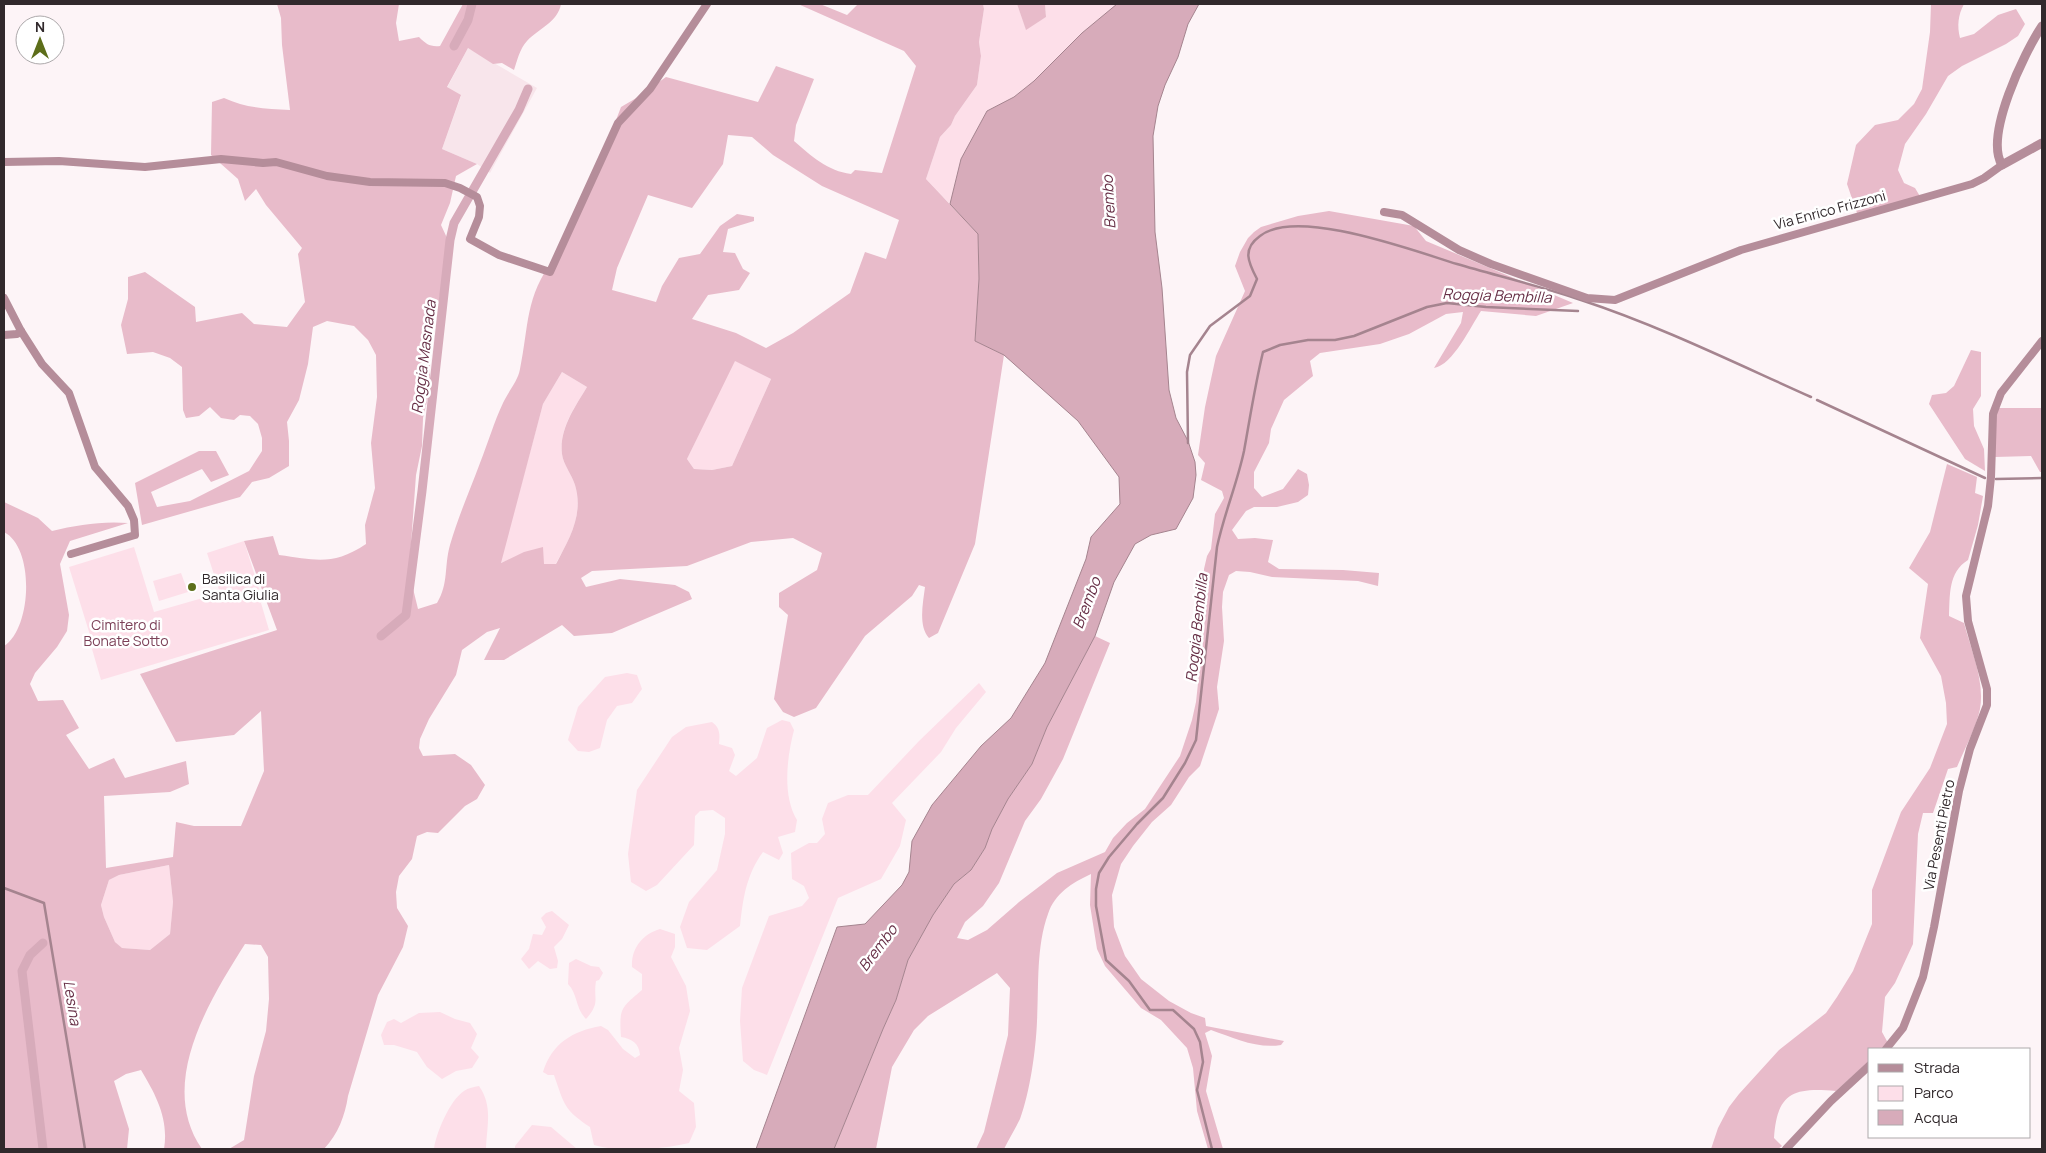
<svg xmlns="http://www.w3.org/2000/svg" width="2046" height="1153" font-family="Manrope,sans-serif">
<rect width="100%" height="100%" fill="#fdf4f7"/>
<path fill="#f8e5eb" d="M468,48L537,88L490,173L477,164L442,149L461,96L447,88Z"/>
<g fill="#fddfe9">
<path d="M983,4H1017L1026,29L1046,17L1045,4H1117L1082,33L1034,81L1014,97L987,111L961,159L950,204L926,179L940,137L951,125L955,116L977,85L981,56L979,42L984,9Z"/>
<path d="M734,360L771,379L732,466L712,470L694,469L687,459Z"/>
<path d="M562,372L587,387C575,407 559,428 562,454C563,464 572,475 575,485C584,515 569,540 555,565H543V548L500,563L543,404Z"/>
<path d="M244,541L263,602L261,603L269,630L101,680L92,649L94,648L69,567L134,547L154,612L220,593L207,553Z"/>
<path d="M181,573L188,592L159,601L153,581Z"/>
<path d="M627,673L637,675L642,689L632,703L617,706L607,720L600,748L589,752L578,751L568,740L578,707L605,677Z"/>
<path d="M979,683L986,692L956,728L941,752L892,803L906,820L900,846L881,879L838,898L767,1075L754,1070L743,1061L740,1021L742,988L769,916L802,906L809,898L804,886L792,879L791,853L809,843H817L825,834L822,819L828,803L848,795H868L919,741Z"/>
<path d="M782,720L790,722L794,730C787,757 782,795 797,820L795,832L778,837L783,853L779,860L763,852C746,875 743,899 740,926L707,950L687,948L680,927L689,902L717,870L725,834V818L713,810L700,811L695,816L694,845L657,885L646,891L631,882L628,854L637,790L672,737L686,727L712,722C720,728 720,734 719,744L732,748L735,755L729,771L736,776L757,758L767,728Z"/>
<path d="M169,865L173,902L170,934L150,950L121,948L115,942L104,917L101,905L109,880L119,875Z"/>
<path d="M552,911L569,925L562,939L554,947L558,961L557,968L550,969L538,961L529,969L521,959L529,949L533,934L542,935L546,927L541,918L546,913Z"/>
<path d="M660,929L675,934V947L671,957L686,986L690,1011L679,1048L683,1070L679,1091L694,1103L696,1127L689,1143C664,1149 619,1153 594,1145L590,1127C564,1110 564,1104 554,1075H548L543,1072C552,1043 573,1031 601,1026L608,1030L623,1049L635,1058L640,1055C639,1043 632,1039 621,1037C619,1008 621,1008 642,990V974L632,967C631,948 643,934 660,929Z"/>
<path d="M576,959L591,966L599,967L603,973L599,980L596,981C593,1000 601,1002 586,1019C575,1008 578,994 568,984L569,963Z"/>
<path d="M440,1012L455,1019L470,1023L477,1034L471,1048L479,1057L472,1068L456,1071L442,1079L427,1067L417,1052L394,1045H384L381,1035L387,1022L394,1019L401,1023L419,1013Z"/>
<path d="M479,1086C493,1106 487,1125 486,1149H434C436,1133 450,1100 464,1091C468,1088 474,1087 479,1086Z"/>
<path d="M532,1125L551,1127L577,1149H515V1146Z"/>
</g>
<g fill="#e8bbca" fill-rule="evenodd">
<path d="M277,4H399L396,23L399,41L419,37C426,44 430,47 440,46L463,4H561C558,22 538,29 527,41C520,48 517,61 514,70L502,63L493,64L468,48L447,87L461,95L442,149L477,164L456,176L450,203L441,225L447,238L442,286L430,340V389L423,418L422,446L416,475L409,572L418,609L437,603C449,583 444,566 450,545C458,517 470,490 480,463C488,443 494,422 503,403C508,392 518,381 520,369C529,326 525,296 554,259L610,136L621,107L638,97L666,77L758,102L776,66L814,79L796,125L794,141C811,156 828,171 851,174L855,170L882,173L916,66L904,51L798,4H820L847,15L858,4H983L984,9L979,42L981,56L977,85L955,116L951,125L940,137L926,179L978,234L979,279L975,341L1004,355L975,544L938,633L929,638C918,626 923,603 925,587L919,585L912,596L865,636L816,708L794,717L783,712L774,699L788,615L779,607V593L817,570L822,553L793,538L751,542L687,566L592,571L581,578L586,587L620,579L675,585L689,592L692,599L612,633L574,636L562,625L504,660H484L500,628L487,632L462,650L456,675L429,719L420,739L419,748L423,756L455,754L471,765L485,785L477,799L465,806L438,833L427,832L417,836L412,859L399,876L396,892L397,908L408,926L403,947L378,995L348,1096C345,1116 338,1134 324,1149H229L244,1140L254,1076L266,1031L269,999L268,957L261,945L245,944C209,1001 157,1084 202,1149H164C169,1119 156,1095 141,1070L126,1074L114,1081L129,1129L127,1149H4V646C32,628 35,548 4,532V502L38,518L52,531C77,525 101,521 128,523L70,541L60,564L69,615L67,631L57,647L35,673L30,684L38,701L63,700L79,728L66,735L89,769L114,758L125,778L186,761L189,784L170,792L104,796L106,868L173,857L176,822L194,826H241L264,771L261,711L234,735L176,742L140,674L277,630L244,541L273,536L279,555C316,560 333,566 366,544L365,525L375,488L371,443L377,397L376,355L368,340L354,326L327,321L313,327L308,364L299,400L287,422L289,441V466L269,478L252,482L240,497L142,525L135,483L199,451H216L229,475L211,482L202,469L151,492L157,507L190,501L249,471L262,451V438L258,424L250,416L240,415L234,420L221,418L210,407L199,416L186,418L183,410L182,367L170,358L153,352L127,354L121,325L128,299V277L145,272L195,307L196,322L242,313L254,324L287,327L305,302L298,254L302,248L266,205L256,189L245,201L238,179L211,155L212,102L224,98C246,108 266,109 290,110L282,45L281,18ZM728,135L752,137L773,155L822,186L899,220L886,259L865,252L850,293L793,333L766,348L736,333L692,319L708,295L739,290L750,273L743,269L735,253L723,252L728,229L754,221V217L737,214L720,226L700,254L679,258L662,286L656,302L612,290L617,268L648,195L692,208L723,164ZM735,361L771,379L732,466L712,470L694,469L687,459ZM562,372L587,387C575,407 559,429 562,454C563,464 572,475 575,485C584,515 569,539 556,564H544L543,547L524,552L501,563L543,404ZM169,865L173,902L170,934L150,950L122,948L115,942L104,917L101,905L109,880L119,875Z"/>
<path d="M1017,4H1045L1046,17L1026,30Z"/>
<path d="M1931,4H1964C1958,15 1957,26 1960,38L1974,34L1998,15L2016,9L2025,24L2018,36L2006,44L1962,66L1948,76L1926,114L1905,144L1898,170L1904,183L1915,188L1921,198L1857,213L1847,184L1856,145L1875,125L1898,120L1914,104L1922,89L1930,32Z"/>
<path d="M1329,211L1414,226L1426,241L1573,303L1536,316L1481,311C1471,326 1453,365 1434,368L1461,323L1463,312L1446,314L1409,334L1380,344L1320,353L1310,361L1313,376L1284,400L1271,429L1269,443L1254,472V488L1262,497L1283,489L1298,469L1307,474L1309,485L1308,495L1298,502L1277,507H1254L1246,511L1232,530L1238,539L1255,538L1273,540L1268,562L1279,569L1343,570L1379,573L1378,586L1358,581L1272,577L1250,572L1236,571L1229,575L1223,592L1222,607L1224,641L1217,687L1219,709L1200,766L1189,777L1171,805L1152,822L1133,846L1121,864L1112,895L1114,927L1125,956L1141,979L1169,1001L1191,1013L1205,1018L1206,1026L1284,1041L1281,1045C1257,1049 1234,1038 1211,1030L1205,1033L1212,1056L1206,1091L1223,1149H1208L1197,1111L1193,1068L1187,1048L1161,1020L1141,1008L1105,966L1097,949L1090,905L1091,874C1072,883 1055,893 1048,914C1036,947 1039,986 1037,1021C1036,1049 1030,1092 1020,1119C1015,1129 1009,1139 1004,1149H976L984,1132L1008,1035L1010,988L997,973L928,1016L914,1030L892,1067L876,1149H834L883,1029L896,1000L908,960L933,915L954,884L971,870L985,848L992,829L1008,799L1032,764L1047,727L1095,636L1110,643L1063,759L1041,799L1025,821L999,883L983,906L965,922L957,938L968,940L987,930L1019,902L1057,873L1105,852L1113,838L1127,823L1145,809L1180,756L1192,720L1196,702L1205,618L1204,569L1207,556L1211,549L1215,514L1224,498L1222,491L1201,480L1205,463L1198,455L1205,407L1216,356L1245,291L1235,266L1240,252L1248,238L1254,232L1261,227L1298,216Z"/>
<path d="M1971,350L1981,352V396L1973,409L1974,426L1984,449L1985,471L1965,459L1929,404L1932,395L1946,393L1954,386Z"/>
<path d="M1998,408H2042V472H2040L2031,456L1995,457V421Z"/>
<path d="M1947,464L1977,477L1975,493L1983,496L1978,525L1968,560C1948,572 1950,596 1949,616L1964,623C1971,650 1985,681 1980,709C1976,728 1965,748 1957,767L1948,769L1933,813H1923L1918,834L1913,944L1895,983L1885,997L1882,1032L1888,1043L1881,1049H1870V1060L1836,1091C1793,1087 1777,1093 1774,1138L1782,1146L1778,1149H1711L1718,1128L1729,1107L1739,1094L1779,1050L1826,1013L1837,997L1853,971L1872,924V890L1901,812L1930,768L1947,724L1946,703L1941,676L1920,638L1928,584L1909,568L1930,532Z"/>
</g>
<path fill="#d7abba" stroke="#a5848f" d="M1117,4H1199L1188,24L1178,57L1165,85L1158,106L1153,136L1155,232L1162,288L1169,390L1176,418L1188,441L1195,462L1196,475L1193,498L1176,529L1151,535L1135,544L1114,582L1095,636L1047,727L1032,764L1008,799L992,829L985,848L971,870L954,884L933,915L908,960L896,1000L883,1029L834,1149H756L837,927L865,924L902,885L909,872L912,841L932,805L981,746L1011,718L1045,663L1086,559L1091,537L1120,504L1119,477L1078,421L1004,355L975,341L979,279L978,234L950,204L961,159L987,111L1014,97L1034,81L1082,33Z"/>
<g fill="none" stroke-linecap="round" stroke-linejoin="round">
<g stroke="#a5848f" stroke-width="2.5">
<path d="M1817,400L1985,478"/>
<path d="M1188,443L1187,372L1190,355L1210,326L1250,296L1257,279C1248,262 1242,249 1260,236C1297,207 1414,251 1457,264C1498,276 1540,286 1581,300C1660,326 1735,363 1811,397"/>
<path d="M1996,479L2042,478"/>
<path d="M4,888L44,903L85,1149"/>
<path d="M1212,1149L1197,1090L1203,1062L1200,1042L1194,1029L1173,1010H1150L1129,981L1106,960L1096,906V889L1099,873L1109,857L1137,824L1163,798L1185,763L1196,740L1217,547C1224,514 1237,484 1244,451C1250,418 1255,385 1263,352L1280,345L1308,340H1335L1354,336L1427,307L1447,303L1486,307L1578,311"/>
</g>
<g stroke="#d7abba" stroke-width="9">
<path d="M454,46L468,20L472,4"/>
<path d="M381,636L406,615L422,491L450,240L454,223L519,110L528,89"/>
<path d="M43,1149L22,971L30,955L43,943"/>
</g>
<g stroke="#b58d9a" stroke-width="8">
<path d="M4,162L59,161L145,167L221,159L263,163L276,162L327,176L370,182L445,183L460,188L477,197L480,206L479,217L470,239L499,255L550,272L618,123L650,89L707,4"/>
<path d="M1384,212L1402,215L1459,250L1491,264L1587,298L1615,300L1741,250L1972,184L1984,178L2002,165"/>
<path d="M4,298L21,331L42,364L69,393L95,467L128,506L134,520L135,535L71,554"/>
<path d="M4,335L17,334L21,331"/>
<path d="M1886,1049L1903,1028L1923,977L1934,927L1959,791L1970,749L1987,705V689L1968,621L1966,596L1988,506L1991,477L1993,414L2001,393L2042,341"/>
<path d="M1786,1149L1831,1101L1870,1065"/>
</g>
<path stroke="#b58d9a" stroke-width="9" d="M2042,26C2024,53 1984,136 2002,165L2042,143"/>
</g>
<circle fill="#5d6e1a" stroke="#fff" stroke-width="2" cx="192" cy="587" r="5"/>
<g text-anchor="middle" stroke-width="5" stroke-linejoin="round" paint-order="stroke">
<g font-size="14" fill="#31292c" stroke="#fff">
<text transform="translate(1830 210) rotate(-15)" y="5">Via Enrico Frizzoni</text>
<text transform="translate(1939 835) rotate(-79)" y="5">Via Pesenti Pietro</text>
</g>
<g font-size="14" fill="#31292c" stroke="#fff" text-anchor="start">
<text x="202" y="584">Basilica di<tspan x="202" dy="16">Santa Giulia</tspan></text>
</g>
<g font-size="14" fill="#7c4158" stroke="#fff">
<text x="126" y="630">Cimitero di<tspan x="126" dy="16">Bonate Sotto</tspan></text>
</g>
<g font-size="15" font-style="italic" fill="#672f46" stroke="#fff">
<text transform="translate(1109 202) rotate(-93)" y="5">Brembo</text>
<text transform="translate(1497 296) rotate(2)" y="5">Roggia Bembilla</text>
<text transform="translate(424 357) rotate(-83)" y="5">Roggia Masnada</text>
<text transform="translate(1087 603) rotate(-69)" y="5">Brembo</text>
<text transform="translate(1197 628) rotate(-84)" y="5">Roggia Bembilla</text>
<text transform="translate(878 948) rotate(-53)" y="5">Brembo</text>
<text transform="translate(72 1003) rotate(81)" y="5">Lesina</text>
</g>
</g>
<rect width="2046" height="1153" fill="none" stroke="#31292c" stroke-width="10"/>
<rect x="1868" y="1048" width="162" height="90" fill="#ffffff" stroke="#ada9ab"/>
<rect x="1878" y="1064" width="25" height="8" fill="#b58d9a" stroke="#ada9ab"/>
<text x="1914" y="1073" font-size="15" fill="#31292c">Strada</text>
<rect x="1878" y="1086" width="25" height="15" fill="#fddfe9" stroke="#ada9ab"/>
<text x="1914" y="1098" font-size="15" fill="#31292c">Parco</text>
<rect x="1878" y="1110" width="25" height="15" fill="#d7abba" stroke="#ada9ab"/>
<text x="1914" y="1123" font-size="15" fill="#31292c">Acqua</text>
<g transform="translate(40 40)"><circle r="24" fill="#ffffff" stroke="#ada9ab"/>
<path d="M0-4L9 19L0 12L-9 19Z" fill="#5d6e1a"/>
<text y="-8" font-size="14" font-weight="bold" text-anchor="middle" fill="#31292c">N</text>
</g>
</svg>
